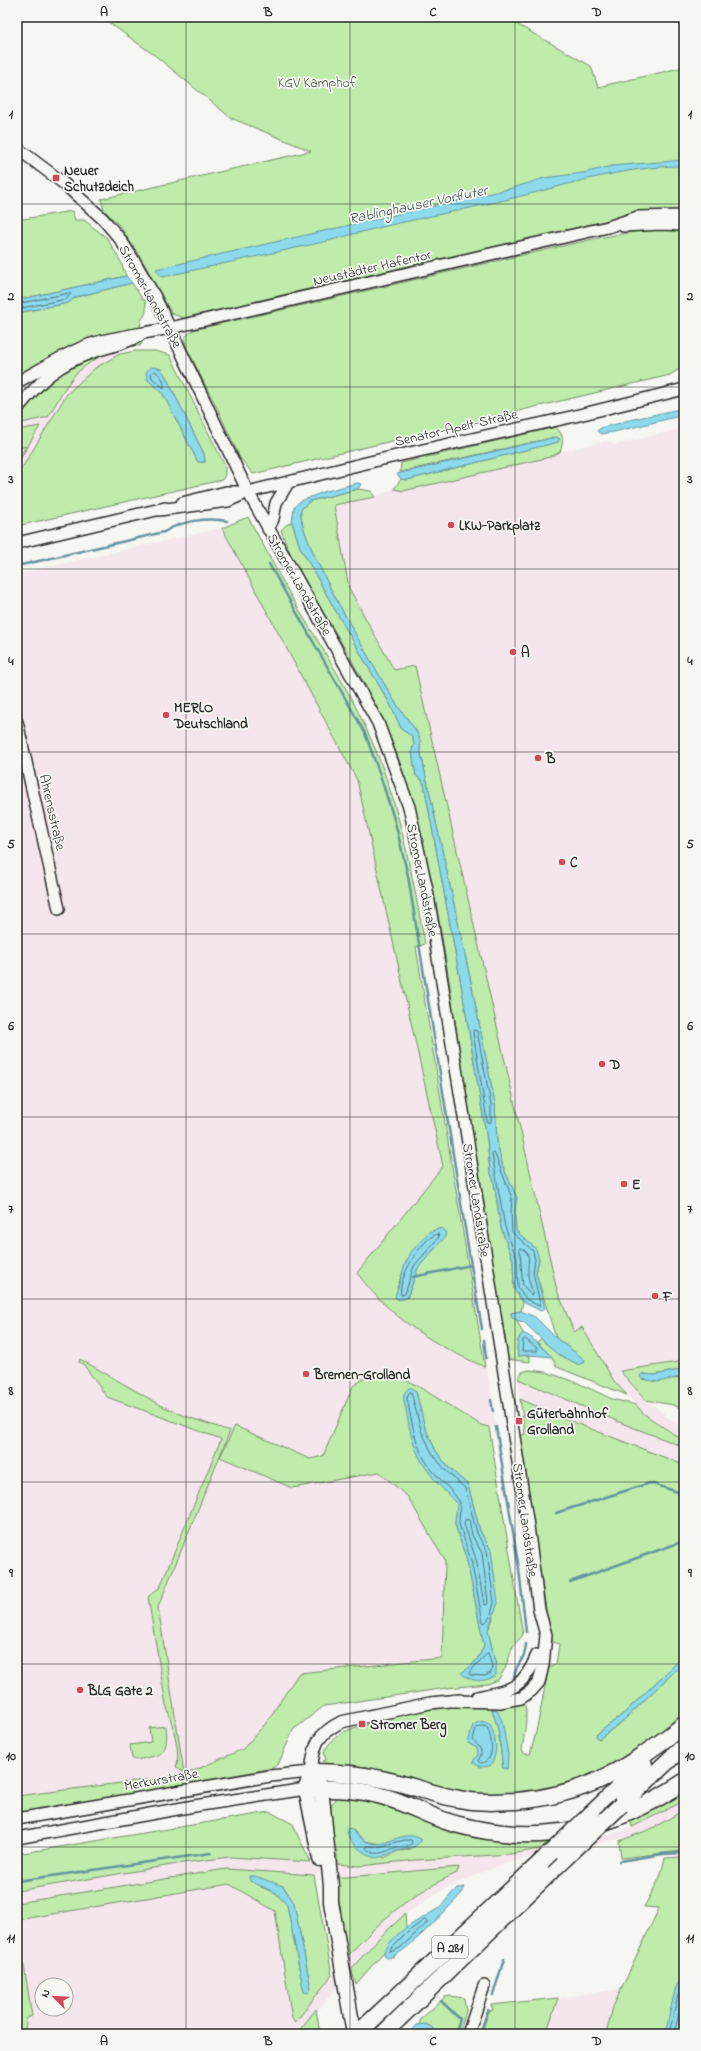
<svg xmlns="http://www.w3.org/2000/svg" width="701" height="2051" font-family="'Indie Flower',sans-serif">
<rect width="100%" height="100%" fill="#f6f6f2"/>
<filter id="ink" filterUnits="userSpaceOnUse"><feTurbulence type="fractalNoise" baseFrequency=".025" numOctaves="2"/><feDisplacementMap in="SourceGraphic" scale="8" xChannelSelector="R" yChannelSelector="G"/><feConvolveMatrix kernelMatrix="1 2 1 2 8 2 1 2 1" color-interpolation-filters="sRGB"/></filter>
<g filter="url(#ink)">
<g fill="#f4e6ec" fill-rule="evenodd">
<path d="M125,326L120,354L95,368L40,440L17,476V351Z"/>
<path d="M684,428V1361L620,1372L646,1400L684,1430V1441L644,1414L614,1381L582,1327L574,1332L557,1290L415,666L394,670L349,588L334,505L375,497L394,489L403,491L550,457L560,452L606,441L615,445Z"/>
<path d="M222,528L357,780L443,1166L357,1274L369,1289L394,1314L417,1331L465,1359L487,1368L496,1428L481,1425L416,1385L390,1373L373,1372L353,1386L323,1456L310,1459L235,1427L292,1488L379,1472L408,1497L445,1561L442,1658L299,1673L266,1723L243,1749L184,1775L17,1796V574Z"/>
<path d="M518,1379L624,1424L684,1447V1465L576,1423L520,1399Z"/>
<path d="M684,1800V1810L651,1829L628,1837L522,1859L498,1866L454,1884L434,1895L405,1914L379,1938L297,2034H24L27,2017L32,2016L17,1920L229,1884L275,1911L292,2018L314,1999L348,1956L373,1927L405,1901L436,1882L457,1873L458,1868L346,1877L274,1872L80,1892L17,1903V1891L183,1863L230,1857L359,1866L416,1860L510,1854L598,1838L624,1831ZM42,1985H66V2009H42Z"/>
<path d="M621,1989L613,2007L606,2034H546L558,1998Z"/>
</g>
<g fill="#bfecaa" stroke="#758c6a" fill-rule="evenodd">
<path d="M101,17H504L591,66L598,87L684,67V212L635,214L196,315L184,318L172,314L141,258L119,225L104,210L101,199L311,151L231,118L157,57Z"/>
<path d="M72,211L75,220H84L107,238L121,262L126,276L17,300V220Z"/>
<path d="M670,230L684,231V366L670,375L253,474L240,458L218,410L187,349L184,338L193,330L598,238L639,231Z"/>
<path d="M132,283L143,300H145C147,309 147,314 141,320L140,328L111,334L21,374L17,373V313L68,303L76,297Z"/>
<path d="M143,340L140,346C119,344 87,361 73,377C63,390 56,404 48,417L17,424V416L25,403L44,381L97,353Z"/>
<path d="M135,351H155L170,355L225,466V475L222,480L17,526V476L67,394L95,368L120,354ZM165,375L204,454L205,462H198L163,394L148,380Z"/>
<path d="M40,426L17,464V461L26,446L17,449V430Z"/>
<path d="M556,427C564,436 564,440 560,452L550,457L403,491L394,489L401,479L407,480L557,442L560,439L556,437L400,472L401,463Z"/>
<path d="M358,489L371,491L375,497L334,505L349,588L394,670L415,666L557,1290L574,1332L582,1327L614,1381L627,1395L557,1367L552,1357L537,1342L542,1338L545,1343L584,1363L581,1357L556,1338L536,1273L539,1259L524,1238L516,1231L514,1211L517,1198L503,1167L497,1142L495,1104L471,982L420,749C420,746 420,741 419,737C416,728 401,712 395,702C377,671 295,538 301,509L310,501Z"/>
<path d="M248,517C265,548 281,579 299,610C322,648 346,685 365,726C398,795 411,869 425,944L416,947L485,1367C434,1345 391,1319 357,1273L443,1166L357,780L222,528ZM429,1232L444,1238L418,1268L407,1298L397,1288C405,1264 412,1251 429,1232Z"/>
<path d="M292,522L300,547L338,615L390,704L402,730L412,736L414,744L412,751L416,776L422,780L424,784L461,984L487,1140L490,1171L494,1182L501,1228L513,1259L514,1289L523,1302L521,1311L511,1313L512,1318L516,1319L523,1333C516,1339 517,1348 518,1356L530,1355V1362L506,1359C491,1260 476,1161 461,1061C446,961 433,859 400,763C384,717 359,672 334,630C315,598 293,566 281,530L286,525Z"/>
<path d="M80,1359L164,1407L185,1416L230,1431L158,1607L184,1773L176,1767C182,1755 171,1719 166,1705L148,1597L160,1587L221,1439L107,1397L84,1365L79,1362Z"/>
<path d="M684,1361V1369L655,1375L642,1374L675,1379L684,1376L683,1409L673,1405L646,1400L620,1371Z"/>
<path d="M529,1370L546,1372L578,1383L612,1399L636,1405L644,1414L684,1441V1447L624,1424L518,1379L522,1372Z"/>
<path d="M373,1372L390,1373L416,1385L481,1425L489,1427L523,1635L513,1646L505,1669L498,1680L488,1684L447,1688L324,1706L293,1730L279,1763L273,1768L17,1814V1796L184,1775L243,1749L266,1723L299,1673L442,1658L445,1561L408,1497L379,1472L292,1488L220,1457L235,1426L310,1459L323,1456L353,1386ZM409,1388L416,1392L425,1428L436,1451L448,1467L468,1485L480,1531L491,1550L493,1619L488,1630L496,1666L485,1680L462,1673C473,1666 480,1657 484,1645L467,1561L455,1524L457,1504L444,1488Z"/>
<path d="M520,1399L576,1423L684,1465V1656L623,1714L596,1735L599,1739L624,1720L684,1662V1711L651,1741L621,1763L572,1785L518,1796L463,1793L379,1770L329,1764L323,1761L326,1760L324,1752C334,1732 352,1728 372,1723V1720L450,1706L523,1701C530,1711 523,1739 522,1751L525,1754H530C539,1726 542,1697 549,1668L556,1664L559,1644L551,1641L519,1436L525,1434ZM492,1709L497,1710L507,1769L503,1768L498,1729Z"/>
<path d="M166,1726C169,1756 161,1755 135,1760L132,1758L130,1745L151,1742L149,1728Z"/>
<path d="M684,1790V1800L680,1803L632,1827L630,1820L664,1803Z"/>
<path d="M347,1796L549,1841L540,1849L510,1854L416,1860L359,1866L337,1864V1850H333L331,1805L337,1798ZM350,1828L365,1841L411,1850L398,1851L384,1858Z"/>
<path d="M684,1810V2034H606L613,2007L659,1908L644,1907L660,1877L665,1858L680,1857L683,1853L681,1851L621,1858L619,1841L651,1829Z"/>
<path d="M270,1812L293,1824C298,1838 305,1849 311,1862L230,1857L183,1863L17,1891V1854Z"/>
<path d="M459,1867L457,1873C412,1893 380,1920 348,1956L339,1908L336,1877H347Z"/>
<path d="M226,1869L314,1875L332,1975L295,2023L292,2019L275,1911L229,1884L17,1920V1903ZM283,1886L294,1903L311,1989L304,1992L287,1905L276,1893L261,1887Z"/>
<path d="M405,1914L406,1928C388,1946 373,1965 356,1984L351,1969L379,1938Z"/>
<path d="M17,1921L32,2016L27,2018L24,2034H17Z"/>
<path d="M450,1996L464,1998L466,2011L459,2034H436L419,2025L421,2019L445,1997Z"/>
<path d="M558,1998L546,2034H481L489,2011L493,2010L491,2005Z"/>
<path d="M316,2009L320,2034H297L299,2031Z"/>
</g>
<g fill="#8cdaec" stroke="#65949f">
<path d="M684,160V166C623,166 564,186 505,200C446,214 386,224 328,241L162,277L156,269L513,188L544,178L583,173L612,166Z"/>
<path d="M126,276L132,283L76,297L68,303L17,313V300Z"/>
<path d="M154,367L161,369L165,375L204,454L205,462H198L163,394L148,380L146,373L149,368Z"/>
<path d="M684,408V415L614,432L601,434L597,431C603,424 617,426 625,421Z"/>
<path d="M556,437L560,439L558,442L407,480L401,479L397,474Z"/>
<path d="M357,483L361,484L358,489L310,501L301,509C295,537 377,671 395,702C401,712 416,728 419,737C421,741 420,746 420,749L471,982L495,1104L497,1142L503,1167L517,1198L515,1211L516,1231L536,1249L539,1259L536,1273L545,1308L541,1311L523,1302L514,1289L513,1260L501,1228L494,1182L490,1171L487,1140L461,984L424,784L422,780L416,776L412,751L414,744L412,736L402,730L390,704L338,615L300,547L292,522L294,508L299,502L323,492Z"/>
<path d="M441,1228L446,1233L444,1238L418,1268L407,1298L399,1300L395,1297L405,1264L412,1251L429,1232Z"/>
<path d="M521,1311L535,1317L556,1338L585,1360L584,1363H581L579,1365L556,1353L525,1323L512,1318L511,1313Z"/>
<path d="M523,1333L532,1338L552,1357L530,1355L518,1356C517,1348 516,1339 523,1333Z"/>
<path d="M684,1369V1376L658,1382L642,1379L640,1376L642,1374L655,1375Z"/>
<path d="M409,1388H412L416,1392L425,1428L436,1451L448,1467L468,1485L480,1531L491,1550L498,1603L488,1630L496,1666V1675C487,1683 469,1682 461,1673C473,1666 480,1658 484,1645L467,1561L455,1524L457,1504C447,1493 436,1483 428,1471C414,1453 410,1432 406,1410C404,1402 401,1393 409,1388Z"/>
<path d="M684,1656V1662L624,1720L599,1739L596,1737V1735L623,1714Z"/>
<path d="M492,1709L497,1710L502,1721L508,1754L507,1769L503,1768L498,1729Z"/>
<path d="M481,1721L490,1724C496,1737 499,1754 490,1766L480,1767L473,1762L478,1754L477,1748L468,1743L473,1725Z"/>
<path d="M350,1828C357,1835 366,1844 376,1844C393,1843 406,1829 422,1840C408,1853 412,1846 397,1851C377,1858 376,1863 357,1847C351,1842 347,1837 347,1829Z"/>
<path d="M249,1876H255L283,1886L294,1903L311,1989L308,1993L304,1992L303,1988L287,1905L276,1893L250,1881Z"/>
<path d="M465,1887L462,1893C451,1905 400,1961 386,1958L384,1953C393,1931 419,1921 437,1909C449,1901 450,1888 465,1887Z"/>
<path d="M684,1970V2029L682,2034H665L675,1990Z"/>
<path d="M425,2024L432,2027L436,2034H409L417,2025Z"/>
</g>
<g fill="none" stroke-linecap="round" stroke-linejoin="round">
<g stroke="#527178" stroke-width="1">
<path d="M17,304L69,293L71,294L66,299L17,309"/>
<path d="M154,371C160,373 165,381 164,388L152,378L151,373Z"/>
<path d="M474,1030L477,1031L491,1105V1121L490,1123L487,1121L473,1032Z"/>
<path d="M494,1152L512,1198L511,1211L512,1232L533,1251L535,1259L533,1273L540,1303L539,1306L526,1299L518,1287L517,1259L505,1227L492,1154Z"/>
<path d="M438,1234L439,1237L414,1266L405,1294L401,1295C397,1280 422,1236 438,1234Z"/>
<path d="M520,1248C533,1252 527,1263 528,1273C528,1280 531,1286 533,1293L531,1295L523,1285Z"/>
<path d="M525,1339L537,1348V1351H522L523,1340Z"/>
<path d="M411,1392L421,1430L432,1453L445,1470L465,1488L477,1533L487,1551L494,1603L490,1617L485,1623L483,1622L471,1560L459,1524L460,1502C452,1490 441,1481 432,1470C415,1450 412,1422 407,1398L409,1393Z"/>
<path d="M466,1519L469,1520L472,1535L482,1553L488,1602L487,1605L484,1604L476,1559L464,1524Z"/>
<path d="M488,1653L492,1666L491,1673L485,1676L470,1675L469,1673Z"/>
<path d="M482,1726L487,1727C492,1738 496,1761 481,1763L478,1761C485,1750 479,1747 473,1740L476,1728Z"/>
<path d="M405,1840H411L412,1843C408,1848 403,1845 398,1847C386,1850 377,1859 366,1848L367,1846L377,1847Z"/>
<path d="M425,1920L427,1921V1923L400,1948L390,1952L391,1949L409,1931Z"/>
<path d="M669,2034L679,1991L684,1980"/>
<path d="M674,2034L684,1992"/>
</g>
<g stroke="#65949f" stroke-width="2.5">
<path d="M269,564L365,733L380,775L395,822L408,876L471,1265L413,1277"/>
<path d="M17,566L164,532C180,521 208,517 227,521"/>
<path d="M471,1265L482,1329"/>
<path d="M484,1340L486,1358"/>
<path d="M491,1400L493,1411"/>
<path d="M496,1427L519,1569L526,1632"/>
<path d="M556,1513L650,1483L684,1494"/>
<path d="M570,1582L684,1541"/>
<path d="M514,1678C516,1661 525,1663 526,1644"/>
<path d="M620,1861L663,1854L683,1853"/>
<path d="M17,1881L211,1853"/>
<path d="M493,1995L504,1959"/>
<path d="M441,2001L460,2019L455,2034"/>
<path d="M308,2034V2032"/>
<path d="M480,2034L488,2010"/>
</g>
<g stroke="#2b2b2b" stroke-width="14">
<g id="minor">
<path d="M17,148L62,182L103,219L120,239L136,264L155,297L248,492L378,723L409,807L427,890L464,1117L528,1526L539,1610L546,1635L543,1665L539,1682L531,1691L521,1698L500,1702L453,1701"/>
<path d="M623,226L660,224L684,225"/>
<path d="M17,382C41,370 65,353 91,344C117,336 143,334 170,328L608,227L638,217L684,216"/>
<path d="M17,409C40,381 57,364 93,352C108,347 124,344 139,336"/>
<path d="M182,503L226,492H243"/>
<path d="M159,510L228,501L248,492L374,461L575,416L684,389"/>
<path d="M268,529L273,519L276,503L288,483"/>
<path d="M17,543L165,508"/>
<path d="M17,722L59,909"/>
<path d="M477,1697C511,1690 523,1689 537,1655"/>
<path d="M17,1819L270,1776L311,1772C314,1745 316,1735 341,1722L430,1703L460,1700"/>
<path d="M17,1838L194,1806L306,1789"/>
<path d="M468,2034L484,1986"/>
</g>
</g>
<g stroke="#2b2b2b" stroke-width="17">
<g id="major">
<path d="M311,1772L321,1788L331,1886V1902L354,2034"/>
<path d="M309,1778L306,1789L320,1859"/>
</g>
</g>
<g stroke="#2b2b2b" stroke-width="19">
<g id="highway">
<path d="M311,1772C336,1772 361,1774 386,1780C411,1785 434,1795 459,1799C478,1803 497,1802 516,1801C589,1795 628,1767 684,1725"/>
<path d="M306,1789C332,1788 360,1789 385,1797C410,1804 433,1819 459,1825C543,1847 613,1829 684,1782"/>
<path d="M621,1805L684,1746"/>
<path d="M591,1814L644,1764"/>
<path d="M357,2034L542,1861"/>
<path d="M383,2034L565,1858"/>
</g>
</g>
<use href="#minor" stroke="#f6f6f2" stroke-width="11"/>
<use href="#major" stroke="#f6f6f2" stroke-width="14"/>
<use href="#highway" stroke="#f6f6f2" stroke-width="16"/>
<g stroke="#2b2b2b" stroke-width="19" stroke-linecap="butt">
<g id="highway-bridge">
<path d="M565,1858L621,1805"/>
<path d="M542,1861L591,1814"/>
</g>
</g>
<use href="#highway-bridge" stroke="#f6f6f2" stroke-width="16"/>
</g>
</g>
<path fill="none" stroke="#2b2b2b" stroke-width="1" stroke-opacity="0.55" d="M186,17V2034M350,17V2034M515,17V2034M17,204H684M17,387H684M17,569H684M17,752H684M17,934H684M17,1117H684M17,1299H684M17,1482H684M17,1664H684M17,1847H684"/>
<g fill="#d1495b" stroke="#f6f6f2" stroke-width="1.5">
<rect x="52" y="174" width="8" height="8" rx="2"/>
<circle cx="451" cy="525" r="4"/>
<circle cx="513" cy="652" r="4"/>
<circle cx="166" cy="715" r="4"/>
<circle cx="538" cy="758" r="4"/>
<circle cx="562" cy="862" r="4"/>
<circle cx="602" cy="1064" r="4"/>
<circle cx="624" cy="1184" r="4"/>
<circle cx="655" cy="1296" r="4"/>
<circle cx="306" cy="1374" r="4"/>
<rect x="515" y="1417" width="8" height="8" rx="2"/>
<circle cx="80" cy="1690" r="4"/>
<rect x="358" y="1720" width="8" height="8" rx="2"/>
</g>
<g text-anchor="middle" stroke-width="3.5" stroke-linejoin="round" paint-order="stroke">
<rect fill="#f6f6f2" stroke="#686867" stroke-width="1" x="432" y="1936" width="36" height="22" rx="3"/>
<g font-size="13" font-weight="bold" fill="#2b2b2b">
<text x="450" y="1952">A 281</text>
</g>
<g font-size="14" fill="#505b4b" stroke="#f6f6f2">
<text x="317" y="87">KGV Kamphof</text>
</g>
<g font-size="14" font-weight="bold" fill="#2b2b2b" stroke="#f6f6f2" text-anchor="start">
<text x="64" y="175">Neuer<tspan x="64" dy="16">Schutzdeich</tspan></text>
<text x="459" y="530">LKW-Parkplatz</text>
<text x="521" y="657">A</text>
<text x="174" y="712">MERLO<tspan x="174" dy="16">Deutschland</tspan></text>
<text x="546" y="763">B</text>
<text x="570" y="867">C</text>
<text x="610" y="1069">D</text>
<text x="632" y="1189">E</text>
<text x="663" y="1301">F</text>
<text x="314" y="1379">Bremen-Grolland</text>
<text x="527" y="1418">Güterbahnhof<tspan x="527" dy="16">Grolland</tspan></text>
<text x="88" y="1695">BLG Gate 2</text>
<text x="370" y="1729">Stromer Berg</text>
</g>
<g font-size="14" fill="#2b2b2b" stroke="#f6f6f2">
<text transform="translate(372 267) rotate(-13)" y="5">Neustädter Hafentor</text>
<text transform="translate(151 296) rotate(61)" y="5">Stromer Landstraße</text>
<text transform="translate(456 427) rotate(-13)" y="5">Senator-Apelt-Straße</text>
<text transform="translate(300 584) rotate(60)" y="5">Stromer Landstraße</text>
<text transform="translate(53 812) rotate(77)" y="5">Ahrensstraße</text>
<text transform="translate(423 880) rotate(79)" y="5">Stromer Landstraße</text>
<text transform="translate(477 1200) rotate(81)" y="5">Stromer Landstraße</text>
<text transform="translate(526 1520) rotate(82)" y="5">Stromer Landstraße</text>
<text transform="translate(161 1779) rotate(-10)" y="5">Merkurstraße</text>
</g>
<g font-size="15" font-style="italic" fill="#43575b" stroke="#f6f6f2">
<text transform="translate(418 204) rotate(-12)" y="5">Rablinghauser Vorfluter</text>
</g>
</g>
<rect width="701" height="2051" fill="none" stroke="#f6f6f2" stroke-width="44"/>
<g transform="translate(54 1997) rotate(294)"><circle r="19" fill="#f6f6f2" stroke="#a5a5a2"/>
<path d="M0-3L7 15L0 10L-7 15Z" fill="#d1495b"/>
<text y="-6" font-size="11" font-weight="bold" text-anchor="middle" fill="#2b2b2b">N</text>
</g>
<rect x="22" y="22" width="657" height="2007" fill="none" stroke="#2b2b2b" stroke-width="1.5"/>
<g font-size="13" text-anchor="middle" font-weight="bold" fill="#2b2b2b">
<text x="104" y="16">A</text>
<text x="268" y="16">B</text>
<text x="433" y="16">C</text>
<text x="597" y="16">D</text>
<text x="11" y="118">1</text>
<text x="690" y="118">1</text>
<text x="11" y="300">2</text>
<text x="690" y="300">2</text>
<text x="11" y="483">3</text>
<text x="690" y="483">3</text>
<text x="11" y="665">4</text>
<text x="690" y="665">4</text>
<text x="11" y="848">5</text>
<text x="690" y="848">5</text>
<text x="11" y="1030">6</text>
<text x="690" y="1030">6</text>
<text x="11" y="1213">7</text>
<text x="690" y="1213">7</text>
<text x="11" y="1395">8</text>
<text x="690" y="1395">8</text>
<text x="11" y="1577">9</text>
<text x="690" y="1577">9</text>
<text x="11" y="1760">10</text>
<text x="690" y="1760">10</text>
<text x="11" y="1942">11</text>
<text x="690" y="1942">11</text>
<text x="104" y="2045">A</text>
<text x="268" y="2045">B</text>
<text x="433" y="2045">C</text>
<text x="597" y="2045">D</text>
</g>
</svg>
